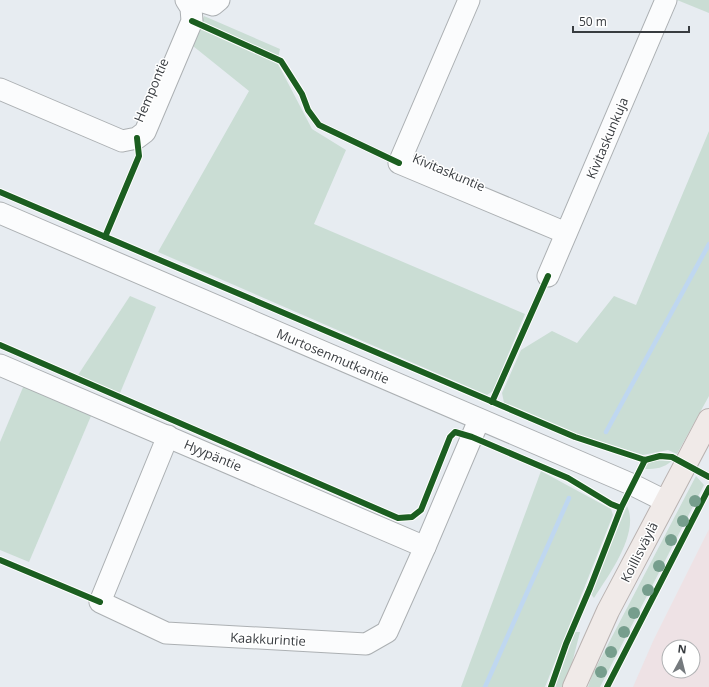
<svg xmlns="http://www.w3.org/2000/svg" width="709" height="687" font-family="'Open Sans',sans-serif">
<rect width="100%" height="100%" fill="#e7ecf1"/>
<path fill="#eee2e5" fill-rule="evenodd" d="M709,529V687H633L654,639ZM669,647H693V671H669Z"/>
<g fill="#caddd4">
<path d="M677,0H709V13Z"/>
<path d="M204,16L280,49L277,62L312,129L346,150L314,224L525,314L493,391L487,395L158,252L249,91L193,46Z"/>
<path d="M709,131V396L677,454L668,450L643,455L577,434L504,403L502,393L521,350L552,331L577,343L614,296L636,305Z"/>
<path d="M130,296L156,307L120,393L78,375Z"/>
<path d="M24,385L91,416L29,562L0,550V442Z"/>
<path d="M655,460L672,461C663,468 657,469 645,469L647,464Z"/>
<path d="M541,471L611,509L613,515L545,687H461Z"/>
<path d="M696,476L704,485L600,687H588L592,675Z"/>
<path d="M627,506C640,533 609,575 594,598L590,593Z"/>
<path d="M575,632H580L566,687H555Z"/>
</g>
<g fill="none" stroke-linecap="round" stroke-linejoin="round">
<g stroke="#bfd7f0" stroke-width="4.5">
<path d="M606,432L709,244"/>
<path d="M485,687L569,498"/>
</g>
<g stroke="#acb0b3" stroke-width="23">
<g id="minor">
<path d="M469,0L399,163L566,233"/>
<path d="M200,1L213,5L219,0"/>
<path d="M0,89L122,141L137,138L145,132L192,21L191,8L186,0"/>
<path d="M0,213L633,485L665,501"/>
<path d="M548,276L666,0"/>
<path d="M0,365L425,547"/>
<path d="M168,436L100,602L166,633L366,644L387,632L425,547L479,420"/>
</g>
</g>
<g stroke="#b9b2b0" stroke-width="24">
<path id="major" d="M574,687L608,611L709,420"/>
</g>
<use href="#minor" stroke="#fbfcfd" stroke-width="21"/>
<use href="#major" stroke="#f0eae8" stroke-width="22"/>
<g stroke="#fff" stroke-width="8">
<g id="cycleway">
<path d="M192,21L281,61L302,94L308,110L319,125L399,163"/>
<path d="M0,192L575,437L645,460L660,456L672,457L709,477"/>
<path d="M105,237L139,156L137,138"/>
<path d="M0,345L398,518L412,517L421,510L450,437L455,432L472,437L568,478L611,504L621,508"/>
<path d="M492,402L548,276"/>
<path d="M0,560L100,602"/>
<path d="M551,687L566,644L590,588L621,508L645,460"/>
<path d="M607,687L709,488"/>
</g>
</g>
<use href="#cycleway" stroke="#1b5e20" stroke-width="6"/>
</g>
<g fill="#769e8d">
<circle cx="695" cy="501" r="6"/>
<circle cx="683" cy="521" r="6"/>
<circle cx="671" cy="540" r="6"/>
<circle cx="659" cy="566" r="6"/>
<circle cx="648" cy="590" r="6"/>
<circle cx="634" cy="613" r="6"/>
<circle cx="624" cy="632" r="6"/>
<circle cx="611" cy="652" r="6"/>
<circle cx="601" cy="672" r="6"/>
</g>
<g text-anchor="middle" stroke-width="3" stroke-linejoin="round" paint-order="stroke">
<g font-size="13" fill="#383c40" stroke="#fff">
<text transform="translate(151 90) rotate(-67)" y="5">Hempontie</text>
<text transform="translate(607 138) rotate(-67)" y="5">Kivitaskunkuja</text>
<text transform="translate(449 172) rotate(23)" y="5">Kivitaskuntie</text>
<text transform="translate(333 356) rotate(23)" y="5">Murtosenmutkantie</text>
<text transform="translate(213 455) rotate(23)" y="5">Hyypäntie</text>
<text transform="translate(639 552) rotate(-63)" y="5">Koillisväylä</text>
<text transform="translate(268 639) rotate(3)" y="5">Kaakkurintie</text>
</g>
</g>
<g transform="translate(681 659) rotate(7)"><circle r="19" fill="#ffffff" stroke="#afb1b3"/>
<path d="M0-3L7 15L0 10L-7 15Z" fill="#757a7e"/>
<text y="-6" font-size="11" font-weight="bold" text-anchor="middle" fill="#383c40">N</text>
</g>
<path d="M573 26v6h116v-6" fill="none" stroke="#383c40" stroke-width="2"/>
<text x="579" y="26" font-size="12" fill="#383c40" stroke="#ffffff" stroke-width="3" paint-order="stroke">50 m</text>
</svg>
